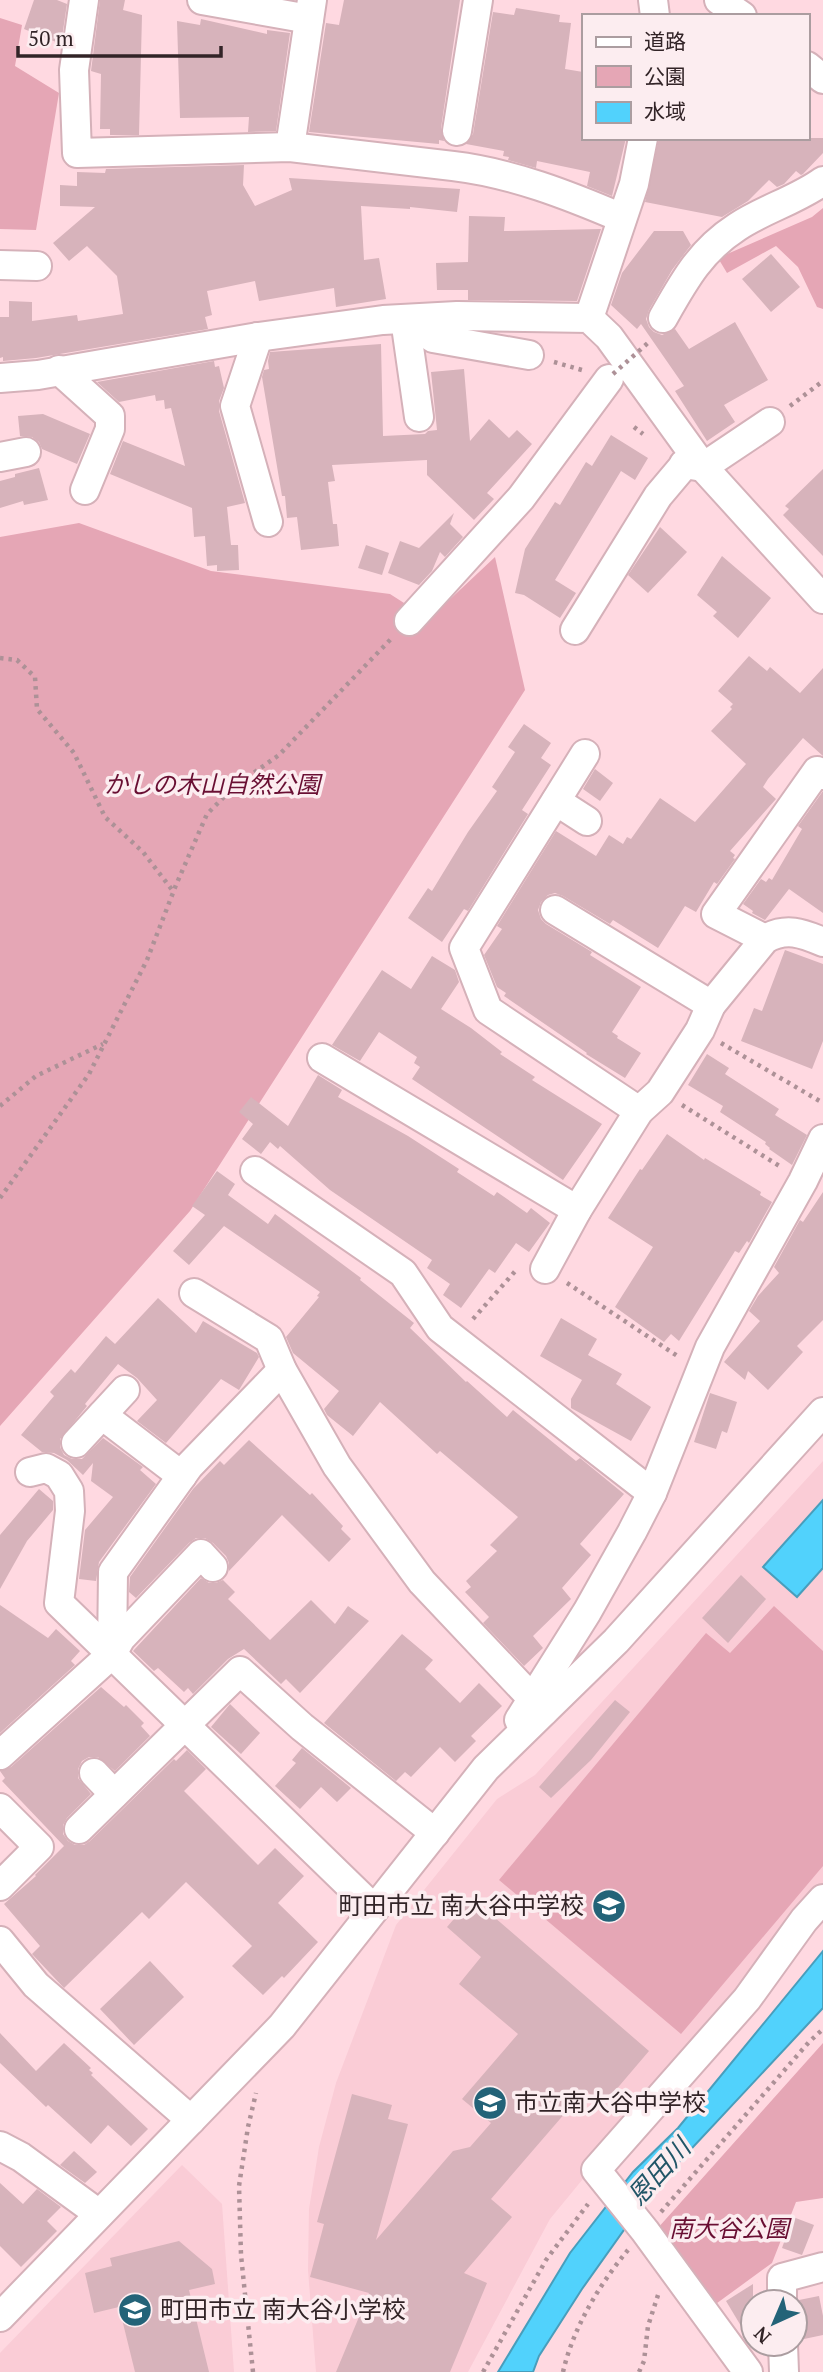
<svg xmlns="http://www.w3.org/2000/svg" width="823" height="2372" font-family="'PT Serif','Noto Sans JP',serif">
<rect width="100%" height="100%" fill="#ffd9e1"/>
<g fill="#faccd6">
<path d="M823,1461V1887L550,2219L468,2372H316L308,2270L309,2209L319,2147L336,2083L396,1925L497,1799L535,1775Z"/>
<path d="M182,2165L222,2204L234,2372H0V2353Z"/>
</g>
<g fill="#e5a6b5">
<path d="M0,18L22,25L15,66L59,93L36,230L0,229Z"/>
<path d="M823,208V309L817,307L798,267L776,246L727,273L718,258L812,217Z"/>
<path d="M79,523L211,571L390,594L429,619L495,557L525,690L190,1211L0,1426V537Z"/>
<path d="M774,1606L823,1651V1866L681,2034L499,1880L706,1633L730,1653Z"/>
<path d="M823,2043V2198L796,2202L772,2263L713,2306L657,2229Z"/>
</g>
<g fill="#51d2fc" stroke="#489ebc" stroke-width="2">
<path d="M823,1500V1568L797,1597L763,1567Z"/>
<path d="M823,1951V2008L651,2192L582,2289L539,2356L533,2372H498L570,2253L633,2172L678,2128Z"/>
</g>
<g fill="#d7b3bb">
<path d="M34,0H57L67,4L61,44L24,29Z"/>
<path d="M100,0H125L123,10L142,15L139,135H110V129H100L101,74L91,71Z"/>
<path d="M344,0H460L441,128L444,141L439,140V144L309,132L326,23L339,25Z"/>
<path d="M516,8L560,15L559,22L571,23L565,69L583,72V138H626L612,196L587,186L590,172L537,161L536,168L508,160L509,157L503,156L504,151L466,144L473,134L493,12L514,15Z"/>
<path d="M201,19L267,34V30L290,33L276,131L248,132L249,117L180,118L177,21L200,25Z"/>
<path d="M659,138H823V153L803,174L801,175L796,171L784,184L777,187L769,180L748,201L722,217L645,202Z"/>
<path d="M244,165L243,185L255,206L292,190L289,178L460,189L457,212L410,207V209L361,206L364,260L379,258L386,299L336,307L334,288L259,301L255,281L207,291L212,315L205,317L208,329L36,358L3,361V357L0,358V317H9V301L32,302V321L77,315L78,321L123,314L117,276L87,246L69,261L53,243L95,207L60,206V185L77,186V172L105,173L106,169Z"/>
<path d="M469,216L505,217L504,231L601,229L577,301L468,300V290H437L436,263L468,262Z"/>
<path d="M654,231H683L691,245L672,270L649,310L646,319L649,327L654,332L662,335L675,329L689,349L735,322L768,380L724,405L735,422L707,441L675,391L684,386L641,324L637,329L611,305L622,273Z"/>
<path d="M771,254L800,287L771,312L742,279Z"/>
<path d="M381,344L383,436L425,434L428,431L437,430L431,372L464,369L470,441L489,419L509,438L517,430L532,444L487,493L494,499L474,520L427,475V460L332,465L335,481L328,482L333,524H337L339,546L301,550L297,517L287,518L285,496H282L262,377L264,370L269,369L268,361L270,352Z"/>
<path d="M214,361L215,367L219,366L224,388L219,401V411L245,503L227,507L231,545H238L239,570L217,571V565L207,566L205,536L194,537L192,508L110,474L123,441L185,466L171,408L165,409L164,400L156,401L155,395L119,402L97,382Z"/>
<path d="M43,414L90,434L77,464L42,449L39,442L32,437L20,436L18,416Z"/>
<path d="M611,435L648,458L635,480L621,471L555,580L576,593L560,618L524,595L515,593L525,549L555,502L560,505L586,462L592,466Z"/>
<path d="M39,468L48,500L24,505L23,501L0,508V481L15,477V474Z"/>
<path d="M823,469V556L783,515L789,509L785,506Z"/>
<path d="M454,513L450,524L463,537L445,557L440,552L432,571L419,585L388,573L400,541L419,548Z"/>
<path d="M660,527L687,552L648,593L628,575Z"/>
<path d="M366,545L389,553L382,575L358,568Z"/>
<path d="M722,556L771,598L738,638L713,616L717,612L697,595Z"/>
<path d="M749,656L767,671L770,667L800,693L823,668V756L803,738L768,779L763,787L776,799L730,851L735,855L733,858L735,859L717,884L714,882L696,912L685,906L658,948L613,920L610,924L563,896L555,893L548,895L541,902L538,910L541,919L546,924L592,952L590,955L641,987L612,1032L618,1036L617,1038L641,1053L625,1078L586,1054L587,1053L504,996L506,993L497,987L484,955L502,929L497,926L556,831L596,856L609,835L623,844L627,837L631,839L660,798L695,822L746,764L711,731L732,709L730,707L733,704L718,691Z"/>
<path d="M524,724L551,743L541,758L551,765L522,810L528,814L468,911L464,909L442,942L408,918L428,888L432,891L468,832L497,791L492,787L515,752L508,747Z"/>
<path d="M595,769L613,783L600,801L583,789Z"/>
<path d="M823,791V913L789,889L765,920L752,913L753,911L743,904L761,879L766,882L769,878L772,880L802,829L798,826Z"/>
<path d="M785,950L823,964V1041L812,1069L741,1041L754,1008L762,1011Z"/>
<path d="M432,956L455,970L459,982L441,1009L471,1028L502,1052L500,1054L535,1077L532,1080L602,1124L563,1180L412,1079L420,1067L414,1063L417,1057L379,1032L360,1061L332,1045L382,970L411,989Z"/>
<path d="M707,1054L729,1068L725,1074L779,1109L775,1115L807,1135L792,1165L769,1149L770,1148L765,1144L766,1142L720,1112L723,1106L688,1085Z"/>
<path d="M318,1075L342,1090L338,1097L408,1136L459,1169L457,1172L494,1196L497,1192L527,1213L531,1208L550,1223L529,1252L516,1243L495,1273L489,1269L461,1308L443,1295L450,1284L427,1268L432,1260L330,1190L280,1146L278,1149L270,1142L261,1154L242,1139L253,1124L239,1112L251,1097L288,1126Z"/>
<path d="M667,1134L704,1160L705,1158L761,1192L760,1195L772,1202L749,1243L747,1241L739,1253L735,1251L679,1341L671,1334L664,1342L615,1307L653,1247L608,1218L640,1169L642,1170Z"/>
<path d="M217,1171L235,1184L228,1195L268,1224L275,1214L361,1278L360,1280L414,1323L410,1328L466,1382L467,1381L507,1417L513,1410L576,1461L580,1458L624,1494L580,1544L591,1555L562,1588L571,1599L533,1636L543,1648L524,1666L483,1623L489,1617L465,1592L471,1587L466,1581L497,1551L490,1545L518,1517L440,1451L437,1454L380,1402L353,1436L327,1415L324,1409L339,1391L293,1353L286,1337L319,1297L317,1296L320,1292L224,1226L189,1265L173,1251L205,1215L192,1206Z"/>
<path d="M823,1192V1320L797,1346L803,1352L768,1390L748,1371L745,1380L724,1362L760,1321L749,1311L758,1296L779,1273L774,1267L800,1220L803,1222Z"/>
<path d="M158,1298L196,1333L203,1321L257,1353L259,1357L239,1390L221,1379L166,1443L137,1421L157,1400L137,1378L118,1364L85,1404L87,1406L60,1439V1447L64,1455L72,1459H82L103,1438L143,1467L140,1470L156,1484L99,1562L96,1581L79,1579L85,1530L113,1497L91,1481L93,1463L83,1475L67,1460L54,1453L42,1452L21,1435L54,1396L50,1392L71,1369L75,1373L106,1336L115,1344Z"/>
<path d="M561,1318L597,1339L588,1355L622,1374L616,1384L651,1407L631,1441L571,1408V1399L582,1380L540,1356Z"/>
<path d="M710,1393L737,1402L727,1433L722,1431L716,1449L694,1442Z"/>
<path d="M249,1440L310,1495L312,1493L343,1526L341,1529L351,1539L329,1562L282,1515L229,1571V1563L226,1556L213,1543L205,1538H196L189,1543L136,1598L129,1592L130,1577L193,1489L220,1461L224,1465Z"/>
<path d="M39,1489L53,1501V1510L27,1541L0,1589V1535Z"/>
<path d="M741,1575L766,1599L728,1643L702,1618Z"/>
<path d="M201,1578L209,1583H216L223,1580L235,1592L228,1599L270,1640L311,1600L335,1624L348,1606L369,1621L300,1693L286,1679L281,1684L244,1649L228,1659L193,1694L188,1688L184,1692L158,1668L154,1671L133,1651Z"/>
<path d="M0,1605L48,1638L56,1629L80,1651L71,1661L75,1665L0,1733Z"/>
<path d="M402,1634L433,1660L425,1669L460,1703L479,1683L502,1706L471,1736L476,1741L455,1762L440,1747L411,1777L405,1772L396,1781L324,1723Z"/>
<path d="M101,1687L124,1707L126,1705L144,1723L141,1726L150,1736L115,1771L98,1757H89L82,1761L78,1769V1778L91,1794L67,1818L63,1825V1834L68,1841L75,1845H84L90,1841L174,1759L176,1761L187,1750L206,1769L184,1791L258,1865L275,1848L304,1876L278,1903L318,1942L284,1978L282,1976L263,1995L232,1966L252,1946L186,1882L149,1919L142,1912L64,1988L32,1954L40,1946L4,1904L36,1876L35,1875L64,1846L2,1781L5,1778L0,1771L11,1767Z"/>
<path d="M615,1700L630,1712L591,1760L551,1798L539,1787Z"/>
<path d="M230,1704L260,1733L241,1754L211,1727Z"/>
<path d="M302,1748L351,1788L337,1802L321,1787L300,1809L275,1786L296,1763L292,1760Z"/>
<path d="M472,1898L649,2051L603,2105L585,2090L491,2199L512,2217L464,2273L487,2283L450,2372H336L369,2293L310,2277L324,2224L317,2222L352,2094L392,2105L388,2119L408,2124L376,2240L453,2151L470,2147L491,2123L462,2099L518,2034L459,1984L481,1957L447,1927Z"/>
<path d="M150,1961L184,1997L134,2045L100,2009Z"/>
<path d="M0,2033L36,2071L64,2043L91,2068L89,2070L93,2073L91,2075L148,2129L131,2146L108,2125L91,2144L48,2105L46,2107L0,2063Z"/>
<path d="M74,2151L97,2172L85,2183L60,2165Z"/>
<path d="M0,2183L23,2204L37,2189L61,2207L47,2221L57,2231L21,2267L0,2246Z"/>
<path d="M793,2217L814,2225L802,2255L782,2248Z"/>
<path d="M179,2241L212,2269L215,2284L189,2290L209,2372H135L119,2307L94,2313L85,2273L112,2266L110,2258Z"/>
<path d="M753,2284V2346L726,2301Z"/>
<path d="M819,2296L823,2316V2335L804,2339L799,2300Z"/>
</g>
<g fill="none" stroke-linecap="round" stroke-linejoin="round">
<g stroke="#d5b1b9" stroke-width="32">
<g id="minor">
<path d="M84,0L74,70L77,153L290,147L453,166C512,173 568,195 622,218"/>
<path d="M202,0L309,19"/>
<path d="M653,0L655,16"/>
<path d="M719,0L742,16"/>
<path d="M807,66L823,79"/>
<path d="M457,131L478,0"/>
<path d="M290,147L312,0"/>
<path d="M0,265L37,266"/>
<path d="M589,318L634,184L643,138"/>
<path d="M663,318C684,281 700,251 737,227C764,209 797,200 823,181"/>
<path d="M405,319L433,338L529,355"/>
<path d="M405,319L419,417"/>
<path d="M258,337L235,406L268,522"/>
<path d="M59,370L110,416V429L85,490"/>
<path d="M0,378L38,375L258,337L383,320L457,316L589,318L609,337L703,467L823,599"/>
<path d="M0,457L26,452"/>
<path d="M684,464L703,467L770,422"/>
<path d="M409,621L521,498L609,379"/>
<path d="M575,630L658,496L685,464"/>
<path d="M585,754L464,948L488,1010L639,1111"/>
<path d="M556,801L587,821"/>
<path d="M555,910L711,1005"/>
<path d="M765,939L716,914L817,771L823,775"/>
<path d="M322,1058L577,1210"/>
<path d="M255,1171L403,1273L440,1328L652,1493"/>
<path d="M545,1269L577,1210L639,1111L660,1092L700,1030L711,1005L765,939C786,927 802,933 823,942"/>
<path d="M194,1293L269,1339L282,1370L337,1466L422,1582L544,1711"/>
<path d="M102,1415L182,1476"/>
<path d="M76,1443L125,1390"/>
<path d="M30,1472L46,1468L59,1475L69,1491L70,1511L59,1603L374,1909"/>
<path d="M112,1654L121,1638L201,1554L213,1567"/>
<path d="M519,1720L587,1612L632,1532L652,1493L710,1347L803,1181L823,1139"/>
<path d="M0,1755L112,1654L113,1572L189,1466L282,1370"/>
<path d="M94,1773L114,1794"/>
<path d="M0,1808L39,1847L0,1886"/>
<path d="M79,1829L240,1671L302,1727L435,1833"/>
<path d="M0,1941L36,1985L191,2120"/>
<path d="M0,2146L21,2157L99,2214"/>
<path d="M782,2302V2278L823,2267"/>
<path d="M0,2317L282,2026L486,1768L616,1641L823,1412"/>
<path d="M783,2344L784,2372"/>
<path d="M748,2372L645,2231L596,2170L747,1999L804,1920L823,1899"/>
</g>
</g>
<g stroke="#ad9197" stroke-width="4.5" stroke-dasharray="3.5 5" stroke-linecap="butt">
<path d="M554,362L582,370"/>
<path d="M790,406L823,381"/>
<path d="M634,427L643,434"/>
<path d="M0,658L17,660L35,677L37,709L74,753L105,817L143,852L173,891"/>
<path d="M721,1043L823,1103"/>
<path d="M682,1105L781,1167"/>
<path d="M0,1106L36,1076L103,1044"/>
<path d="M0,1198L89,1074L147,960L176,885L207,814L235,786L279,755L391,639"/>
<path d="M567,1283L679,1357"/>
<path d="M473,1319L518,1268"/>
<path d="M661,2212L809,2042L823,2029"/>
<path d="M253,2372L241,2255L239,2186L248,2127L256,2093"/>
<path d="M483,2372L546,2260L588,2204"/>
<path d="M563,2372C573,2328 599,2285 628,2250"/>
<path d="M639,2372L644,2361L648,2326L658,2295"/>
</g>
<use href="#minor" stroke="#fff" stroke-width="28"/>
<path stroke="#ad9197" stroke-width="4.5" stroke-dasharray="3.5 5" stroke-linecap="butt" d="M613,374L649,342"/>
</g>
<defs>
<g id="school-disc" transform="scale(1.75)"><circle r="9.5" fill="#236378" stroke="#fcedf0"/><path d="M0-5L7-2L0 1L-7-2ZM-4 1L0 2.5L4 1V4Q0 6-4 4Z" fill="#fff"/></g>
</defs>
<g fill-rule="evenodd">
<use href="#school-disc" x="609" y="1906"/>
<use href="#school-disc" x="490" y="2103"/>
<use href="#school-disc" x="135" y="2310"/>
</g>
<g text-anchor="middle" stroke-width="7" stroke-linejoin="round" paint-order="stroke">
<g font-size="24" font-style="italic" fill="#690f33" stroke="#fcedf0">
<text x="212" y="793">かしの木山自然公園</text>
<text x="729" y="2237">南大谷公園</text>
</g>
<g font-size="24" fill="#322427" stroke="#fcedf0" text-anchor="start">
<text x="584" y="1914" text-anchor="end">町田市立 南大谷中学校</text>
<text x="514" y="2111">市立南大谷中学校</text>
<text x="160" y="2318">町田市立 南大谷小学校</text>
</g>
<g font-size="26" font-style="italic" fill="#215667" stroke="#fcedf0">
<text transform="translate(659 2172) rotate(-48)" y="9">恩田川</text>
</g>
</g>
<rect x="582" y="14" width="228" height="126" fill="#fcedf0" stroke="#ab9da0" stroke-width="2"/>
<rect x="596" y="37" width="35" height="10" fill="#ffffff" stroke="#ab9da0" stroke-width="2"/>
<text x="644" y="49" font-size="21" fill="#322427">道路</text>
<rect x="596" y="66" width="35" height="21" fill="#e5a6b5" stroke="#ab9da0" stroke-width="2"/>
<text x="644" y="84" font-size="21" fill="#322427">公園</text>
<rect x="596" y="102" width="35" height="21" fill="#51d2fc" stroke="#ab9da0" stroke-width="2"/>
<text x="644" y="119" font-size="21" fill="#322427">水域</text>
<g transform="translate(774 2323) rotate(224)"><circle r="33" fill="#fcedf0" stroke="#ab9da0" stroke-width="2"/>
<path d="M0-5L12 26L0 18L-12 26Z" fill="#236378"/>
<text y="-10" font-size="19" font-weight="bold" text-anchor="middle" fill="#322427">N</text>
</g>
<path d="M18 46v10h203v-10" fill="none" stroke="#322427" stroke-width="3.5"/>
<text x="28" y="46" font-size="21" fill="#322427" stroke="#fcedf0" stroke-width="5" paint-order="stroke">50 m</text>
</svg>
